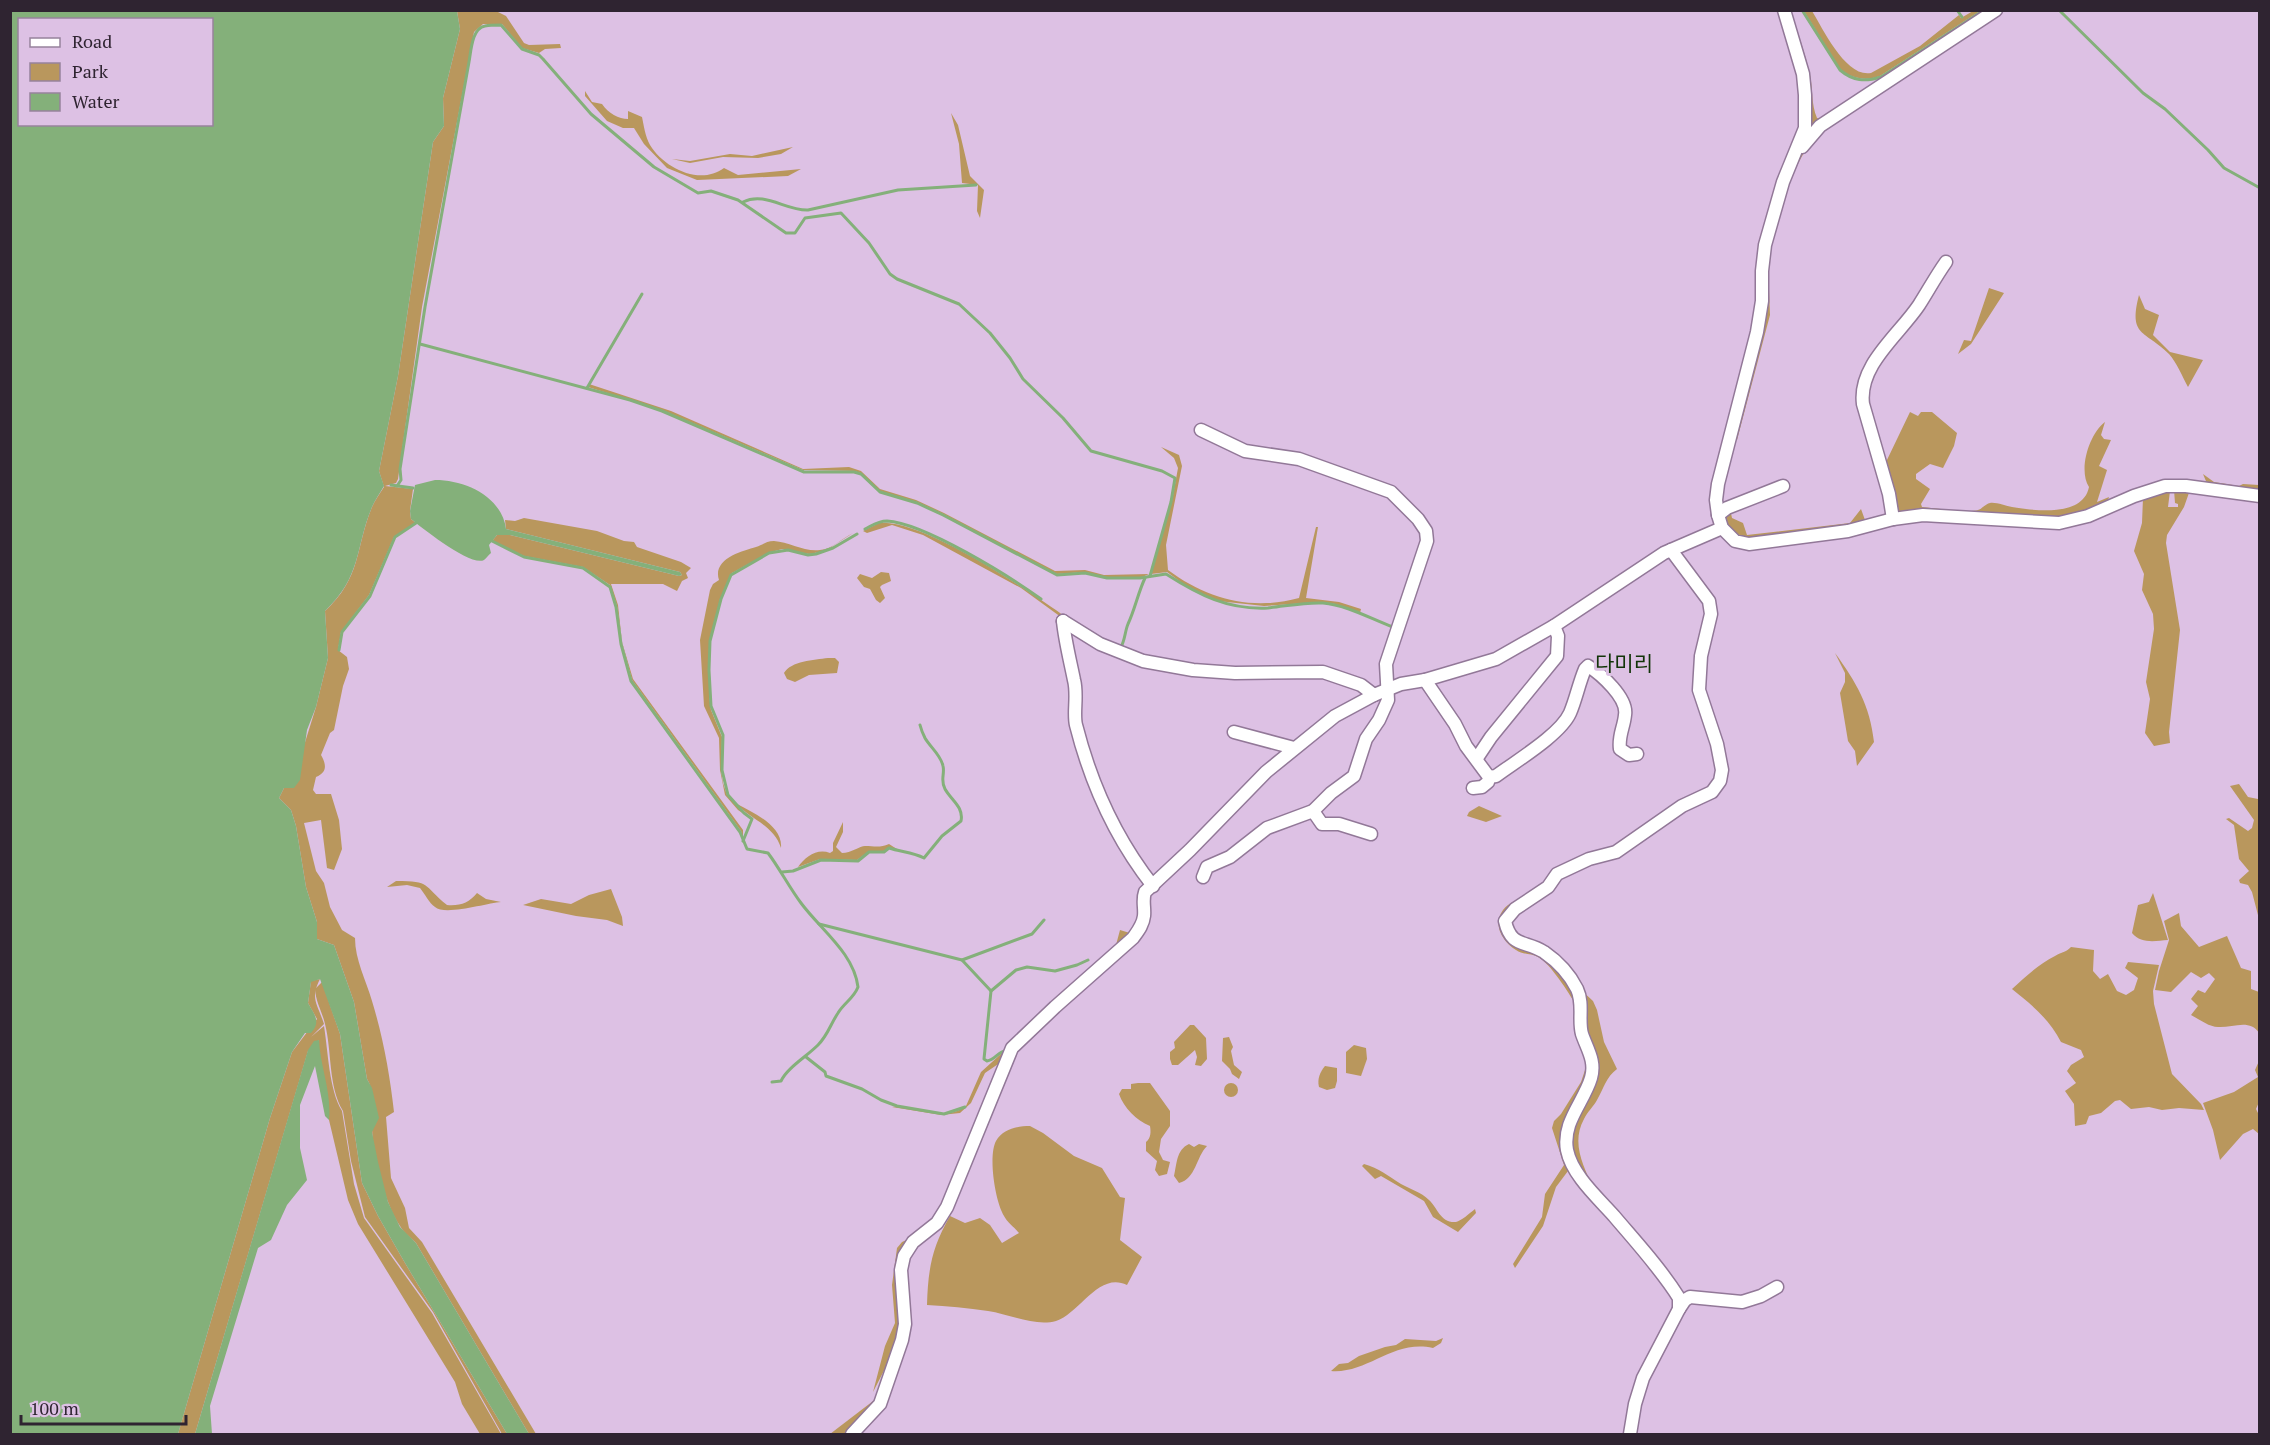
<svg xmlns="http://www.w3.org/2000/svg" width="2270" height="1445" font-family="'PT Serif','Noto Sans KR',serif">
<rect width="100%" height="100%" fill="#ddc1e4"/>
<g fill="#b9975d">
<path d="M457,11L498,12L506,16L524,43L529,45L560,44L561,48L545,49L539,53L522,48L502,24H483L474,32L422,307L398,479L396,483L385,486L413,489L410,511L411,519L416,523L397,536L394,537L369,595L341,632L338,650L347,657L349,669L343,686L334,730L330,733L321,755C326,764 328,772 316,777L313,790L316,794H331L339,820L342,849L334,870L327,868L321,820L304,823L316,871L324,883L330,907L342,930L355,938C355,960 366,980 372,1001C383,1037 390,1075 394,1112L386,1117L391,1178L405,1208L409,1228L422,1242L536,1434H529L416,1243C411,1238 404,1233 400,1226C385,1204 373,1156 372,1129C372,1112 376,1094 367,1079L354,1002L334,945L317,939V922L306,887L296,826L291,810L279,798L302,752L316,707L328,658L325,611C362,577 355,548 372,507C375,500 380,493 384,487L379,471L398,376L433,142L444,126L443,98L460,29Z"/>
<path d="M1786,11H1790C1798,32 1805,53 1810,75C1813,89 1811,104 1817,118L1824,120L1810,127L1811,102Z"/>
<path d="M1804,11H1812C1823,29 1846,78 1871,73L1920,46L1959,15L1961,18L1973,11H1980L1880,76C1866,81 1852,79 1840,69Z"/>
<path d="M585,91L592,102L602,104C608,113 619,119 628,119V111L642,117C644,126 645,136 650,145C664,168 700,186 724,168L738,175L801,169L788,176L697,180L667,168L644,144L634,128H623L607,121L585,96Z"/>
<path d="M951,113L958,125L970,176L984,190L980,218L977,211L978,185L962,183L959,144Z"/>
<path d="M1830,125L1809,144L1801,158L1791,177L1775,227L1768,264L1770,315L1737,440L1734,438C1743,399 1756,361 1762,322C1766,302 1764,282 1766,262C1771,215 1789,153 1830,125Z"/>
<path d="M793,147L781,154L758,158L723,157L690,163L672,159L690,161L730,154L752,156Z"/>
<path d="M1989,288L2004,293L1971,344L1958,354L1964,340L1971,341Z"/>
<path d="M2139,295L2145,309L2159,315L2153,335L2170,352L2203,360L2188,387C2182,376 2177,363 2169,354C2145,330 2128,337 2139,295Z"/>
<path d="M589,384L671,411L803,469L849,467L861,471L880,489L916,500L944,513L1055,571L1085,570L1104,575L1149,574L1140,578L1106,577L1085,572L1057,574L943,514L917,502L880,491L856,471L803,470L662,410L588,387Z"/>
<path d="M1910,412L1918,416L1921,412H1932L1957,433L1954,446L1943,468L1930,464L1916,474V479L1930,489L1921,504L1922,507C1934,508 1968,513 1978,510C1982,509 1985,504 1990,503C1996,502 2006,506 2012,507C2036,511 2083,517 2089,487C2078,470 2089,434 2105,422L2101,435L2104,439L2111,440L2099,466L2107,470L2097,502L2109,497L2107,504L2064,519L1897,514L1886,462Z"/>
<path d="M1161,447L1179,455L1182,466L1166,545L1168,570C1207,599 1251,611 1299,598L1316,527H1318L1306,598L1339,602L1361,609L1360,613L1335,604L1322,602L1264,606L1218,601L1189,588L1167,572L1151,574L1172,501L1178,468L1174,458Z"/>
<path d="M2203,474L2214,482L2239,486L2243,484L2259,485V493L2208,486Z"/>
<path d="M2174,490H2190L2184,507L2167,535L2166,543L2180,630L2169,732L2170,743L2154,746L2145,733L2150,699L2146,682L2154,629L2153,614L2142,590L2144,574L2134,551L2142,523L2143,498L2170,491L2168,507H2178V504L2175,503Z"/>
<path d="M1730,509L1732,518L1743,523L1747,535L1850,523L1861,509L1865,520L1890,517L1871,524L1756,540C1739,537 1732,532 1724,518Z"/>
<path d="M524,518L597,531L624,541L634,542L637,547L681,562L691,568L686,573L688,578L682,581L677,591L663,584H611L618,605L622,642L633,679L743,830V839L741,831L632,680L622,643L617,606L610,585L583,567L524,556L492,541L497,535H510L679,576L682,575L680,572L506,529L505,520L515,521Z"/>
<path d="M879,523C922,518 1029,591 1066,617L1065,620L1021,588L923,535L892,525L867,533L863,531Z"/>
<path d="M853,533L825,551L809,554L782,549L768,553L732,573L720,599L710,641L709,695L711,710L722,737L721,770L723,783L727,795L744,814L738,810L725,795L720,770L719,738L704,706L700,640L710,590L713,584L719,580C712,559 742,551 756,547C763,545 766,541 774,541C789,542 804,552 820,550C833,549 842,538 853,533Z"/>
<path d="M881,572L889,573L891,581L882,585L880,587L885,598L880,603L876,600L870,589L864,587L857,578L860,574L872,578Z"/>
<path d="M1835,653C1856,682 1870,705 1874,742L1857,766L1855,751L1848,741L1840,693L1845,682V673Z"/>
<path d="M828,658H835L839,662L837,673L809,675L795,682L787,679L784,673C791,661 814,660 828,658Z"/>
<path d="M2239,784L2248,797L2258,799L2260,813L2259,919L2252,892L2248,885L2240,883L2239,880L2249,871L2239,859L2234,825L2226,819L2229,818L2248,831L2252,828L2254,820L2230,786Z"/>
<path d="M737,804C754,813 783,826 781,848C774,825 751,820 737,804Z"/>
<path d="M1479,806L1502,816L1486,822L1467,816L1469,812Z"/>
<path d="M843,822V832L836,847L842,853C851,853 860,846 865,846C874,846 880,848 889,844L900,851L889,847L884,851H869L857,860L820,859L798,867C805,857 817,848 830,853L833,851V843Z"/>
<path d="M396,881C432,881 422,885 447,905C460,906 469,903 477,893L486,899L501,902C487,903 445,916 435,907C429,903 425,894 420,888L407,885L387,887Z"/>
<path d="M611,889L622,917L623,926L607,920L576,916L523,905L541,899L571,904L589,895Z"/>
<path d="M2153,893L2168,940C2155,941 2141,944 2132,933L2138,905L2149,902Z"/>
<path d="M1526,895L1503,925C1531,947 1570,966 1576,1005C1569,993 1550,963 1538,957C1531,953 1523,955 1516,950C1503,942 1492,925 1503,910C1508,903 1519,899 1526,895Z"/>
<path d="M2179,913L2181,926L2199,947L2227,936L2241,968L2251,971V989L2259,992V1033C2250,1018 2232,1028 2218,1027C2209,1027 2199,1019 2191,1015L2198,1006L2191,999L2198,990L2205,993L2215,979L2209,973L2201,978L2191,972L2171,992L2155,990L2159,971L2169,940L2164,921Z"/>
<path d="M1120,930L1133,934L1007,1058L985,1073L971,1103L960,1113L941,1115L892,1107C917,1105 944,1123 966,1106L981,1072L1002,1053L1006,1052L1110,950L1116,945Z"/>
<path d="M2071,947L2094,950L2093,971L2100,979L2108,974L2117,991L2126,995L2134,990L2138,978L2125,968L2128,962L2159,965L2153,991L2154,1004L2172,1074L2201,1104L2204,1110L2179,1108L2162,1110L2149,1107L2131,1109L2120,1100L2115,1101L2101,1113L2089,1116L2086,1124L2075,1126L2074,1104L2065,1091L2076,1083L2067,1071L2071,1065L2084,1057L2081,1050L2061,1042C2049,1019 2032,1005 2012,989C2025,977 2039,964 2055,956C2061,952 2065,953 2071,947Z"/>
<path d="M320,979C310,999 317,1003 324,1024L311,1037L324,1026C328,1050 329,1090 342,1111L354,1184L364,1218L432,1313L501,1434H480L462,1404L455,1382L358,1224L348,1200L329,1120L328,1099L319,1055V1040L308,1051L195,1434H178L270,1118L292,1052L317,1019L308,1003L311,981Z"/>
<path d="M322,982L340,1034L362,1183L378,1216L405,1263L507,1434H502L433,1312L365,1217L351,1161L343,1111C328,1086 332,1051 325,1024C322,1011 316,1003 315,989Z"/>
<path d="M1579,988L1593,1001L1597,1010L1604,1042L1617,1069C1606,1077 1604,1088 1597,1100C1594,1106 1587,1112 1584,1119C1571,1143 1583,1166 1594,1189L1573,1157L1570,1131L1591,1086Z"/>
<path d="M1190,1025H1194L1206,1038L1207,1059L1201,1066L1195,1065L1197,1057L1195,1050L1178,1065H1172L1170,1059V1052L1175,1048L1174,1042Z"/>
<path d="M1229,1037L1233,1047L1231,1051L1234,1065L1242,1072L1239,1079L1232,1074L1230,1069L1222,1061L1223,1038Z"/>
<path d="M1354,1045L1366,1048L1367,1059L1361,1076L1346,1073V1052Z"/>
<path d="M1588,1061L1583,1084L1565,1121L1571,1167L1556,1187L1543,1226L1515,1268L1513,1264L1542,1217L1545,1194L1564,1165L1552,1128L1554,1121L1561,1114L1581,1082Z"/>
<path d="M2259,1061V1102L2256,1109L2259,1115V1134L2253,1129L2243,1134L2220,1160L2213,1130L2203,1103L2234,1092L2258,1077L2255,1070Z"/>
<path d="M1325,1066L1337,1068V1081L1335,1088L1327,1090L1319,1087C1317,1079 1320,1072 1325,1066Z"/>
<path d="M1138,1083H1150L1170,1111V1126L1161,1139L1159,1152L1163,1160L1170,1162L1167,1174L1159,1176L1155,1170L1157,1161L1146,1151V1142C1151,1138 1151,1132 1150,1126C1136,1120 1124,1108 1119,1094L1122,1089H1131V1084Z"/>
<circle cx="1231" cy="1090" r="7"/>
<path d="M1030,1126L1043,1133L1074,1156L1102,1168L1120,1197L1125,1198L1120,1240L1142,1257L1127,1285C1099,1271 1080,1313 1056,1321C1035,1327 1009,1314 988,1311C968,1308 947,1306 927,1305C928,1269 932,1247 950,1216L965,1223L980,1218L990,1225L1002,1243L1019,1233C1015,1228 1007,1222 1004,1216C995,1201 988,1156 996,1141C1003,1129 1017,1126 1030,1126Z"/>
<path d="M1189,1144L1194,1147L1199,1144L1207,1146C1196,1157 1196,1179 1179,1183L1174,1176C1177,1164 1176,1150 1189,1144Z"/>
<path d="M1364,1164C1379,1168 1388,1176 1401,1184C1410,1189 1421,1192 1429,1200C1438,1208 1440,1223 1456,1222C1461,1221 1470,1213 1475,1209L1476,1213L1458,1232L1433,1217L1424,1201L1381,1176L1375,1179L1362,1166Z"/>
<path d="M913,1237L905,1245L898,1335L891,1357L873,1392L885,1346L895,1323L892,1285L897,1248L902,1242Z"/>
<path d="M1443,1338L1441,1343L1433,1348C1393,1339 1368,1374 1331,1371L1339,1364L1348,1363L1359,1356L1385,1347L1396,1345L1405,1339L1436,1341Z"/>
<path d="M877,1398L876,1403L851,1431L846,1434H830Z"/>
</g>
<g fill="#84b07a" fill-rule="evenodd">
<path d="M10,11H457L460,29L443,98L444,126L433,142L398,376L379,471L384,486C380,493 375,500 372,507C355,548 362,576 325,611L328,658L316,707L307,730L300,780L294,788H284L279,798L291,810L296,826L306,887L317,922V939L334,945L354,1002L367,1079L372,1088L379,1118L372,1132L378,1162L388,1202L400,1227L416,1243L529,1434H507L405,1263L378,1216L362,1183L340,1034L320,979L311,982L308,1003C315,1015 321,1022 311,1033H305L292,1052L270,1118L178,1434H11ZM20,20H212V124H20Z"/>
<path d="M435,480C466,480 502,497 506,529L680,572L682,575L679,576L510,535H497L489,545L491,553C488,555 487,558 484,560C471,567 422,528 411,519L410,511L415,485Z"/>
<path d="M319,1040C320,1066 332,1093 329,1120L325,1116L315,1066L300,1105V1148L307,1180L287,1205L271,1240L258,1248L210,1406L212,1434H195L308,1050L314,1041Z"/>
</g>
<g fill="none" stroke-linecap="round" stroke-linejoin="round">
<g stroke="#84b07a" stroke-width="3">
<path d="M1802,10L1840,70C1853,81 1865,82 1881,77L1984,10"/>
<path d="M1957,10L1962,17"/>
<path d="M2059,10L2143,93L2165,109L2208,150L2224,168L2260,188"/>
<path d="M743,202C765,191 786,211 808,210L898,190L976,185"/>
<path d="M420,344L630,400L662,411L804,472H854L861,474L880,492L917,503L943,515L1057,575L1085,573L1107,578H1140L1166,574C1199,595 1228,610 1268,608C1287,606 1305,602 1323,603C1347,605 1371,619 1393,627"/>
<path d="M587,388L642,294"/>
<path d="M391,485L413,488"/>
<path d="M397,486L401,480L400,469L425,307L469,62C471,51 472,28 485,26C490,25 496,25 501,25L522,49L539,55L543,59L591,114L654,167L698,193L711,191L738,200L786,233H795L805,218L841,213L869,243L890,274L897,279L959,304L990,333L1010,358L1023,379L1063,418L1091,451L1162,471L1175,478L1171,502L1150,576"/>
<path d="M865,529C873,525 878,521 887,521C924,523 1009,576 1041,599"/>
<path d="M492,541L524,557L583,568L610,587L616,607L621,644L631,681L740,832L747,849L768,853C780,869 789,887 801,903C820,929 854,953 858,987C854,998 844,1003 838,1013C830,1025 828,1035 818,1045C806,1057 787,1068 781,1081L772,1082"/>
<path d="M1121,647C1125,640 1125,631 1128,624C1135,609 1138,593 1145,578"/>
<path d="M339,650L342,632L370,596L395,537L416,523"/>
<path d="M743,841L752,819L744,813L728,795L722,770L723,735L711,706L709,670L710,641L721,599L731,575L769,553L788,550L808,555L816,554L833,548L857,534"/>
<path d="M782,872L793,871L821,860L858,861L869,852H884L889,848C901,852 913,852 924,858L942,836L961,821C964,807 951,800 945,789C940,780 945,774 943,766C941,755 930,747 925,738C923,734 921,729 920,725"/>
<path d="M819,924L962,960L991,991L984,1059L987,1061C995,1060 998,1052 1005,1051"/>
<path d="M962,960L1032,934L1044,920"/>
<path d="M991,991L1016,970L1027,967L1055,971L1077,965L1088,960"/>
<path d="M806,1057L825,1072L826,1076L862,1089L881,1100L897,1106L944,1114L965,1107"/>
</g>
<g stroke="#927898" stroke-width="15">
<g id="minor">
<path d="M1784,10L1803,74L1805,95V128L1783,182L1765,245L1762,271V301L1757,332L1718,484L1716,500L1718,515L1722,528L1735,541L1749,544L1848,531L1893,519L1923,515L2059,523L2088,516L2134,496L2165,486H2186L2260,496"/>
<path d="M1802,147L1820,126L1996,10"/>
<path d="M1201,430L1245,451L1299,459L1391,492L1418,519L1426,531L1427,541L1386,664L1388,700L1379,720L1366,739L1354,776L1331,793L1313,811L1267,828L1230,857L1207,867L1203,877"/>
<path d="M1718,515L1727,508L1783,486"/>
<path d="M1893,519L1889,494L1863,404C1858,365 1899,335 1919,305C1928,291 1936,276 1946,262"/>
<path d="M1063,621L1100,644L1143,661L1193,670L1235,673L1323,672L1361,685L1374,695"/>
<path d="M1063,621C1065,641 1070,660 1074,680C1078,695 1073,713 1076,725C1091,784 1116,839 1153,886"/>
<path d="M1425,680L1455,724L1466,746L1489,777L1488,782L1482,787L1473,788"/>
<path d="M1234,732L1294,748"/>
<path d="M1477,758L1491,737L1557,656L1558,636L1554,626"/>
<path d="M1489,777L1496,776C1516,761 1560,735 1570,713C1576,699 1579,683 1585,669L1588,666C1601,674 1628,698 1625,715C1624,727 1618,736 1620,749L1629,755L1637,754"/>
<path d="M1313,811L1322,824H1339L1371,834"/>
<path d="M1679,1309L1685,1300L1690,1297L1742,1302L1761,1296L1777,1287"/>
<path d="M852,1434L880,1404L902,1340L905,1324L901,1270L904,1256L913,1242L937,1223L947,1207L1012,1048L1055,1007L1133,938C1138,931 1143,925 1144,916C1145,908 1142,900 1145,892L1190,850L1266,772L1335,716L1374,695L1401,684L1425,680L1496,659L1554,626L1664,553L1722,528"/>
<path d="M1630,1434L1635,1404L1643,1378L1679,1309V1298C1661,1269 1636,1242 1614,1216C1598,1198 1572,1175 1567,1150C1562,1122 1584,1102 1591,1078C1596,1061 1587,1049 1582,1034C1578,1020 1584,1004 1577,989C1570,975 1557,961 1544,952C1525,940 1511,948 1505,921L1515,909L1548,887L1557,874L1589,859L1616,852L1682,806L1712,792L1720,781L1722,770L1717,744L1699,690L1701,656L1711,614L1709,601L1671,550"/>
</g>
</g>
<use href="#minor" stroke="#fff" stroke-width="12"/>
</g>
<g text-anchor="middle" stroke-width="6" stroke-linejoin="round" paint-order="stroke">
<g font-size="21" fill="#123408" stroke="#ddc1e4">
<text x="1624" y="671">다미리</text>
</g>
</g>
<rect width="2270" height="1445" fill="none" stroke="#2f2431" stroke-width="24"/>
<rect x="18" y="18" width="195" height="108" fill="#ddc1e4" stroke="#97829c" stroke-width="1.5"/>
<rect x="30" y="38" width="30" height="9" fill="#ffffff" stroke="#97829c" stroke-width="1.5"/>
<text x="72" y="48" font-size="18" fill="#2f2431">Road</text>
<rect x="30" y="63" width="30" height="18" fill="#b9975d" stroke="#97829c" stroke-width="1.5"/>
<text x="72" y="78" font-size="18" fill="#2f2431">Park</text>
<rect x="30" y="93" width="30" height="18" fill="#84b07a" stroke="#97829c" stroke-width="1.5"/>
<text x="72" y="108" font-size="18" fill="#2f2431">Water</text>
<path d="M21 1415v9h165v-9" fill="none" stroke="#2f2431" stroke-width="3"/>
<text x="30" y="1415" font-size="18" fill="#2f2431" stroke="#ddc1e4" stroke-width="4.5" paint-order="stroke">100 m</text>
</svg>
